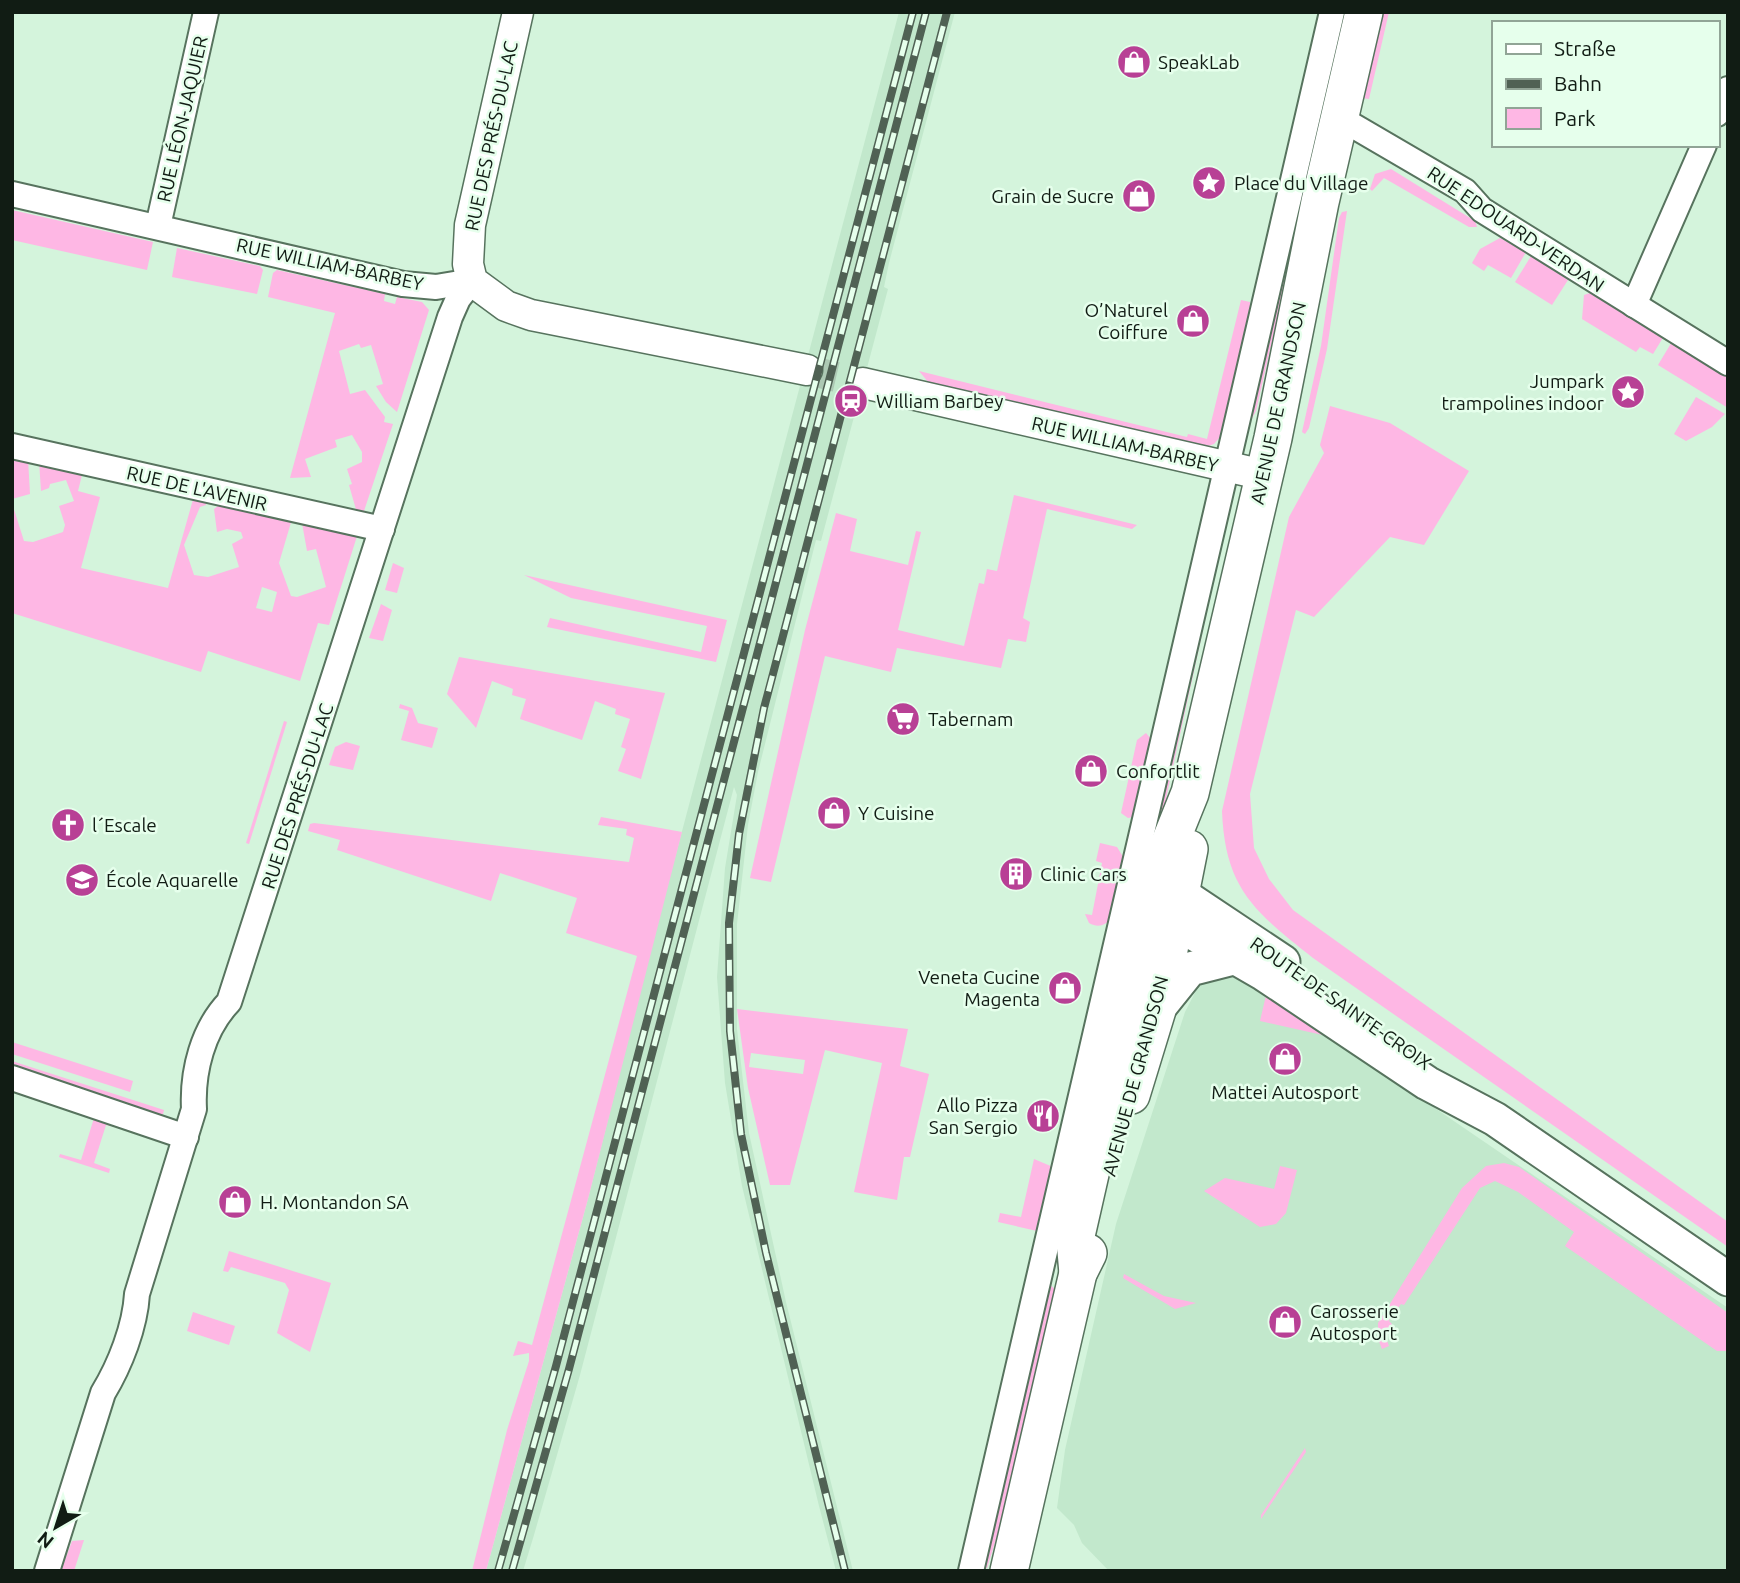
<svg xmlns="http://www.w3.org/2000/svg" width="1740" height="1583" font-family="Ubuntu,sans-serif">
<rect width="100%" height="100%" fill="#d4f4dc"/>
<g fill="#c2e8cc">
<path d="M899,12H955L889,263L884,287L888,289L821,541L816,540L758,772L748,825L737,924V1029L749,1133L786,1302L853,1571H836L819,1506L742,1186L725,1083L717,977L725,868L737,795L734,787L580,1375L534,1535L523,1571H486L588,1199L654,937Z"/>
<path d="M1225,975L1253,984L1728,1308V1571H1109L1082,1543L1074,1525L1057,1508L1065,1450L1116,1224L1185,1012L1203,977Z"/>
</g>
<g fill="#feb7e4" fill-rule="evenodd">
<path d="M1381,12H1389L1369,99L1362,98Z"/>
<path d="M1391,169L1475,221L1477,227H1469L1384,178L1372,191L1370,189L1375,174Z"/>
<path d="M1299,204L1302,210L1256,411L1248,426Z"/>
<path d="M12,210L153,242L147,270L12,240Z"/>
<path d="M1347,211L1327,349L1309,428L1305,434L1302,432L1321,346L1339,218L1342,212Z"/>
<path d="M1500,238L1526,252L1511,278L1488,265L1484,271L1472,263L1480,249Z"/>
<path d="M177,248L260,266L263,270L257,294L172,277Z"/>
<path d="M1531,256L1568,280L1552,305L1515,282Z"/>
<path d="M277,270L385,294L384,301L395,304L397,297L422,302L429,310L397,412L386,402L376,386L383,384L371,345L361,348L359,344L339,351L350,394L365,390L385,417L384,422L393,424L363,514L357,513L349,485L352,484L347,469L362,462V452L352,435L335,440L337,447L305,459L311,477L290,478L335,313L268,297L273,273Z"/>
<path d="M1593,292L1664,336L1653,354L1640,347L1636,352L1582,319L1584,295Z"/>
<path d="M1241,300L1250,302V312L1220,437L1214,444L1205,447L938,386L929,383L919,371L1187,437L1188,434L1207,439Z"/>
<path d="M1673,340L1728,374V408L1658,365Z"/>
<path d="M1696,397L1725,414L1712,427L1686,441L1674,434Z"/>
<path d="M1330,406L1390,423L1469,471L1424,545L1390,537L1314,617L1296,610L1250,794L1254,848L1269,879L1293,910L1728,1222V1247L1313,958C1255,912 1225,889 1222,811L1289,517L1324,453L1320,445Z"/>
<path d="M12,456L28,459L30,494L12,499Z"/>
<path d="M39,461L83,471L78,491L100,497L81,568L168,588L194,496L205,498L206,505L200,507L184,545L194,575L208,577L239,567L232,544L243,538L241,532L227,529L217,532L214,509L223,502L292,519L279,563L291,596L297,597L326,587L316,549L307,551L302,523L358,533L329,625L318,623L300,681L208,651L201,672L12,613V503L24,541L33,542L63,532L65,525L59,506L74,501L66,480L50,484L49,488L41,491ZM262,587L277,592L272,612L256,608Z"/>
<path d="M1014,495L1137,525L1132,529L1047,509L1023,618L1030,622L1026,642L1008,639L1001,668L897,648L891,672L825,656L771,882L750,878L805,630L836,513L857,519L850,551L908,565L916,531L921,532L898,630L964,646L979,583L984,584L987,569L997,571Z"/>
<path d="M393,563L404,568L397,593L385,590Z"/>
<path d="M524,575L727,620L716,662L547,627L550,618L701,652L707,626L571,598Z"/>
<path d="M1215,575L1149,876L1141,878L1207,583Z"/>
<path d="M381,604L392,610L383,641L369,638Z"/>
<path d="M459,657L665,693L641,779L618,771L626,749L621,747L630,719L615,714L616,709L595,701L582,740L520,719L526,699L512,695L513,689L492,681L476,728L447,694Z"/>
<path d="M400,704L412,708L418,723L438,728L432,748L401,740L409,711L399,708Z"/>
<path d="M284,721L287,722L249,844L246,843Z"/>
<path d="M1146,733L1152,740L1133,817L1128,818L1121,813L1137,740Z"/>
<path d="M346,742L360,746L353,770L329,765L335,747Z"/>
<path d="M601,817L682,832L588,1199L486,1571H472L507,1430L529,1361V1353L513,1356L518,1341L532,1345L637,956L566,933L577,898L500,873L491,901L337,850L340,840L308,831L310,824L314,823L629,862L634,838L626,835L627,829L598,825Z"/>
<path d="M1100,843L1117,847L1125,860L1111,918C1105,926 1098,928 1089,923L1085,914L1092,915L1102,863L1096,861Z"/>
<path d="M1267,991L1326,1032L1327,1036L1260,1021Z"/>
<path d="M737,1009L908,1029L900,1066L929,1074L910,1157H904L897,1200L854,1192L882,1063L825,1050L790,1185H770L748,1088ZM751,1053L805,1060L803,1074L749,1067Z"/>
<path d="M12,1042L133,1081L130,1092L12,1054Z"/>
<path d="M12,1061L164,1110L163,1114H154L12,1069Z"/>
<path d="M94,1118L125,1125L124,1129L106,1125L94,1163L110,1169L109,1173L59,1157L60,1154L81,1160Z"/>
<path d="M1034,1159L1053,1167L1037,1231L998,1222L1000,1213L1021,1217Z"/>
<path d="M1504,1163L1519,1167L1728,1313V1355L1727,1351H1717L1565,1246L1574,1232L1518,1192L1495,1181L1480,1188L1404,1305L1401,1304L1389,1321L1392,1324L1386,1338L1389,1346L1382,1349L1378,1339V1323L1462,1188L1486,1166Z"/>
<path d="M1280,1166L1297,1170L1286,1213L1276,1224L1260,1227L1204,1191L1225,1178L1274,1189Z"/>
<path d="M229,1251L331,1283L310,1352L277,1333L289,1290L285,1283L231,1267L228,1272L223,1271Z"/>
<path d="M1124,1274L1164,1296L1196,1303L1175,1309L1123,1278Z"/>
<path d="M1050,1285L1055,1289L1006,1507L987,1568L982,1570Z"/>
<path d="M193,1312L235,1326L229,1345L187,1331Z"/>
<path d="M1305,1448L1306,1452L1261,1519V1515Z"/>
<path d="M84,1540L74,1571H61L72,1541Z"/>
</g>
<g fill="none" stroke-linecap="round" stroke-linejoin="round">
<path stroke="#adc9b4" stroke-width="30" stroke-dasharray="30 15" stroke-linecap="butt" d="M807,370L863,383"/>
<g stroke="#57735e" stroke-width="28">
<g id="minor">
<path d="M1717,114L1728,89"/>
<path d="M1340,118L1465,191L1482,210L1728,363"/>
<path d="M12,194L403,284L436,287L472,281"/>
<path d="M158,226L206,12"/>
<path d="M1634,305L1704,145"/>
<path d="M12,446L382,529"/>
<path d="M12,1078L186,1137"/>
<path d="M47,1571L103,1393C120,1365 135,1327 137,1294L194,1109C192,1071 203,1029 229,1002L450,317L458,299L472,281"/>
<path d="M971,1571L1332,12"/>
</g>
</g>
<g stroke="#57735e" stroke-width="33">
<g id="tertiary">
<path d="M518,12L470,225L468,264L472,281L506,306L531,315L807,370"/>
<path d="M863,383L1264,475"/>
</g>
</g>
<g stroke="#57735e" stroke-width="37">
<g id="secondary">
<path d="M1181,894L1283,962"/>
<path d="M1174,922L1264,974L1427,1083L1495,1119L1728,1279"/>
<path d="M1157,1010L1190,969L1237,957"/>
</g>
</g>
<g stroke="#57735e" stroke-width="40">
<g id="primary">
<path d="M1131,1095L1157,1010L1189,849"/>
<path d="M1078,1273L1075,1240L1152,901L1167,850L1190,793L1273,438L1320,202L1364,12"/>
<path d="M1009,1571L1078,1273L1088,1253"/>
</g>
</g>
<use href="#minor" stroke="#fff" stroke-width="24"/>
<use href="#tertiary" stroke="#fff" stroke-width="30"/>
<use href="#secondary" stroke="#fff" stroke-width="33"/>
<use href="#primary" stroke="#fff" stroke-width="37"/>
<g stroke="#506154" stroke-width="8">
<g id="rail">
<path d="M498,1571L556,1366L913,12"/>
<path d="M512,1571L569,1369L926,12"/>
<path d="M845,1571L766,1253L741,1134L730,1031L729,923L739,834L764,708L947,12"/>
</g>
</g>
<use href="#rail" stroke="#e6ffec" stroke-width="5" stroke-dasharray="16" stroke-linecap="butt"/>
</g>
<defs>
<g id="shop-disc" transform="scale(1.75)"><circle r="9.5" fill="#b84095" stroke="#e6ffec"/><path d="M-5-2.5h2.3a2.7 3.5 0 0 1 5.4 0H5L5.5 6h-11ZM-1.5-2.5h3a1.5 2.3 0 0 0-3 0Z" fill="#fff"/></g>
<g id="sight-disc" transform="scale(1.75)"><circle r="9.5" fill="#b84095" stroke="#e6ffec"/><path d="M0-6L1.8-2.2L6-1.7L2.9 1.2L3.7 5.4L0 3.3L-3.7 5.4L-2.9 1.2L-6-1.7L-1.8-2.2Z" fill="#fff"/></g>
<g id="station-disc" transform="scale(1.75)"><circle r="9.5" fill="#b84095" stroke="#e6ffec"/><path d="M-3-6H3Q5-6 5-4V2Q5 4 3 4L4.5 6H3L1.5 4h-3L-3 6H-4.5L-3 4Q-5 4-5 2V-4Q-5-6-3-6ZM-3.5-4v3h7v-3ZM-3.5 1v1.5H-2V1ZM2 1v1.5H3.5V1Z" fill="#fff"/></g>
<g id="supermarket-disc" transform="scale(1.75)"><circle r="9.5" fill="#b84095" stroke="#e6ffec"/><path d="M-6-5.5h2.5l.6 2H6L4.5 2H-2.5L-4.4-4H-6ZM-1.5 3.2a1.3 1.3 0 1 0 .1 0ZM3 3.2a1.3 1.3 0 1 0 .1 0Z" fill="#fff"/></g>
<g id="church-disc" transform="scale(1.75)"><circle r="9.5" fill="#b84095" stroke="#e6ffec"/><path d="M-1.2-6h2.4v3.5h3.3v2.4h-3.3V6h-2.4V-.1h-3.3v-2.4h3.3Z" fill="#fff"/></g>
<g id="building-disc" transform="scale(1.75)"><circle r="9.5" fill="#b84095" stroke="#e6ffec"/><path d="M-4-6H4V6H1V3H-1V6H-4ZM-2.5-4.3h1.7v1.8h-1.7ZM.8-4.3h1.7v1.8H.8ZM-2.5-1h1.7V.8h-1.7ZM.8-1h1.7V.8H.8Z" fill="#fff"/></g>
<g id="school-disc" transform="scale(1.75)"><circle r="9.5" fill="#b84095" stroke="#e6ffec"/><path d="M0-5L7-2L0 1L-7-2ZM-4 1L0 2.5L4 1V4Q0 6-4 4Z" fill="#fff"/></g>
<g id="restaurant-disc" transform="scale(1.75)"><circle r="9.5" fill="#b84095" stroke="#e6ffec"/><path d="M-5-6h1v4h1v-4h1v4h1v-4h1v5L-1.5 .5V6h-2V.5L-5-1ZM5-6V6H3V1.5H1.5Q1.5-4 5-6Z" fill="#fff"/></g>
</defs>
<g fill-rule="evenodd">
<use href="#shop-disc" x="1134" y="62"/>
<use href="#sight-disc" x="1209" y="183"/>
<use href="#shop-disc" x="1139" y="196"/>
<use href="#shop-disc" x="1193" y="321"/>
<use href="#sight-disc" x="1628" y="392"/>
<use href="#station-disc" x="851" y="401"/>
<use href="#supermarket-disc" x="903" y="719"/>
<use href="#shop-disc" x="1091" y="771"/>
<use href="#shop-disc" x="834" y="813"/>
<use href="#church-disc" x="68" y="825"/>
<use href="#building-disc" x="1016" y="874"/>
<use href="#school-disc" x="82" y="880"/>
<use href="#shop-disc" x="1065" y="988"/>
<use href="#shop-disc" x="1285" y="1059"/>
<use href="#restaurant-disc" x="1043" y="1116"/>
<use href="#shop-disc" x="235" y="1202"/>
<use href="#shop-disc" x="1285" y="1322"/>
</g>
<g text-anchor="middle" stroke-width="5" stroke-linejoin="round" paint-order="stroke">
<g font-size="19" fill="#111c14" stroke="#e6ffec" text-anchor="start">
<text x="1158" y="69">SpeakLab</text>
<text x="1234" y="190">Place du Village</text>
<text x="1114" y="203" text-anchor="end">Grain de Sucre</text>
<text x="1168" y="317" text-anchor="end">O’Naturel<tspan x="1168" dy="22">Coiffure</tspan></text>
<text x="1604" y="388" text-anchor="end">Jumpark<tspan x="1604" dy="22">trampolines indoor</tspan></text>
<text x="876" y="408">William Barbey</text>
<text x="928" y="726">Tabernam</text>
<text x="1116" y="778">Confortlit</text>
<text x="858" y="820">Y Cuisine</text>
<text x="92" y="832">l´Escale</text>
<text x="1040" y="881">Clinic Cars</text>
<text x="106" y="887">École Aquarelle</text>
<text x="1040" y="984" text-anchor="end">Veneta Cucine<tspan x="1040" dy="22">Magenta</tspan></text>
<text x="1285" y="1099" text-anchor="middle">Mattei Autosport</text>
<text x="1018" y="1112" text-anchor="end">Allo Pizza<tspan x="1018" dy="22">San Sergio</tspan></text>
<text x="260" y="1209">H. Montandon SA</text>
<text x="1310" y="1318">Carosserie<tspan x="1310" dy="22">Autosport</tspan></text>
</g>
<g font-size="19" fill="#111c14" stroke="#e6ffec">
<text transform="translate(182 119) rotate(-77)" y="7">RUE LÉON-JAQUIER</text>
<text transform="translate(491 136) rotate(-78)" y="7">RUE DES PRÉS-DU-LAC</text>
<text transform="translate(1516 229) rotate(34)" y="7">RUE EDOUARD-VERDAN</text>
<text transform="translate(330 264) rotate(12)" y="7">RUE WILLIAM-BARBEY</text>
<text transform="translate(1278 403) rotate(-78)" y="7">AVENUE DE GRANDSON</text>
<text transform="translate(1125 444) rotate(13)" y="7">RUE WILLIAM-BARBEY</text>
<text transform="translate(197 488) rotate(13)" y="7">RUE DE L'AVENIR</text>
<text transform="translate(297 796) rotate(-72)" y="7">RUE DES PRÉS-DU-LAC</text>
<text transform="translate(1341 1003) rotate(35)" y="7">ROUTE DE SAINTE-CROIX</text>
<text transform="translate(1135 1076) rotate(-75)" y="7">AVENUE DE GRANDSON</text>
</g>
</g>
<rect width="1740" height="1583" fill="none" stroke="#111c14" stroke-width="28"/>
<rect x="1492" y="21" width="228" height="126" fill="#e6ffec" stroke="#91a496" stroke-width="2"/>
<rect x="1506" y="44" width="35" height="10" fill="#ffffff" stroke="#91a496" stroke-width="2"/>
<text x="1554" y="56" font-size="21" fill="#111c14">Straße</text>
<rect x="1506" y="79" width="35" height="10" fill="#506154" stroke="#91a496" stroke-width="2"/>
<text x="1554" y="91" font-size="21" fill="#111c14">Bahn</text>
<rect x="1506" y="108" width="35" height="21" fill="#feb7e4" stroke="#91a496" stroke-width="2"/>
<text x="1554" y="126" font-size="21" fill="#111c14">Park</text>
<g transform="translate(56 1527) rotate(219)" stroke="#e6ffec" stroke-width="5" paint-order="stroke">
<path d="M0-5L12 26L0 18L-12 26Z" fill="#111c14"/>
<text y="-10" font-size="19" font-weight="bold" text-anchor="middle" fill="#111c14">N</text>
</g>
</svg>
